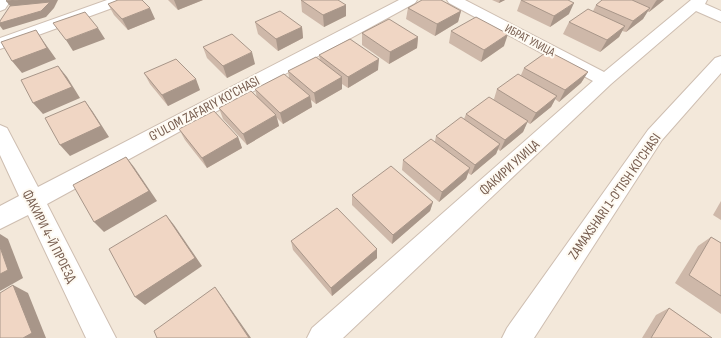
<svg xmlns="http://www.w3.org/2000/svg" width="721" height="338" font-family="'Sofia Sans Condensed',sans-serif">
<rect width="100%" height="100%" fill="#fcf6ec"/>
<rect fill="#f3e8da" x="0" y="0" width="721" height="338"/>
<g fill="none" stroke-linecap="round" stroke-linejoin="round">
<g stroke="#cebeb1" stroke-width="2">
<g id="minor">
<path d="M0,0H11L5,9L0,11Z"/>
<path d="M107,0H128L126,3L0,49V38Z"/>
<path d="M399,0H417L415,3L47,204L116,338H86L28,215L0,229V206L19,196L0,155V125L7,128L38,187Z"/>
<path d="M447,0H465L604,72L691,0H707L705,4L721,11V22L696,11L611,84L343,338H307L312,328L593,81L449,3Z"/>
<path d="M721,56V73L662,140L534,338H502L507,328L648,130L715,58Z"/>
</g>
</g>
<use href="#minor" fill="#fff" fill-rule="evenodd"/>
</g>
<g fill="#ceb8a9">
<path d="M168,0H203L178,10Z"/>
<path d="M301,0L346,5V16L324,27L302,12Z"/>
<path d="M492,0H505L499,3Z"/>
<path d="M521,0L569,14L550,27L517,11Z"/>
<path d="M602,0H664L649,12L647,11L643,19L626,32L622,31L619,37L600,52L563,34L569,22L593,11L596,5Z"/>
<path d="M108,4L155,19L128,30L114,15Z"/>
<path d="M408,8L461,11L458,22L435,36L406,19Z"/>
<path d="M255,22L302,27L303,38L278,51L258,34Z"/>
<path d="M451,31L504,46L481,62L449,43Z"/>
<path d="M362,33L418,37L417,48L389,64L362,45Z"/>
<path d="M203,47L255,64L227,78L207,58Z"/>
<path d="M319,55L378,70L348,88L342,84V89L316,104L311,100L312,107L283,124L277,118L279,126L247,145L223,119L219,108L257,98L255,89L289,78L288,71L320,61Z"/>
<path d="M524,68L588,72L581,83L559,102L555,99L551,107L530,124L527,122L523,132L500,151L498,149L496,154L471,175L468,173L466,179L439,202L402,170L403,160L435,141L436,136L464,119L466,114L494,99L497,89L521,75Z"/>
<path d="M144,73L200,90L168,106L150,84Z"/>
<path d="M179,129L238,137L242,148L207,168L185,140Z"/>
<path d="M352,195L433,202L430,211L392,244L352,205Z"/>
<path d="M721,201V220L713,215Z"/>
<path d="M711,237L721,243V314L675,283L698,246Z"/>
<path d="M291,241L377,249V258L332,296L293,250Z"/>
<path d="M669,308L712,338H642L656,315Z"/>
</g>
<g fill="#a89689">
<path d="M19,0H58L54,8L46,17L3,30L0,26V23L15,12L6,1Z"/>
<path d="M174,0H203L178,10Z"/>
<path d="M500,0H505L499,3Z"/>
<path d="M657,0H664L649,12L656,1Z"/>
<path d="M574,3L569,14L550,27L554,16Z"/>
<path d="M346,5V16L324,27L323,15Z"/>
<path d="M150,8L155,19L128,30L122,19Z"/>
<path d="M650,8L643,19L626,32L633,21Z"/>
<path d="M461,11L458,22L435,36L437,24Z"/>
<path d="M625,26L619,37L600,52L607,40Z"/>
<path d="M302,27L303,38L278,51L276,39Z"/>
<path d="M98,28L105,39L73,51L66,40Z"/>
<path d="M36,30L44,42L56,59L22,73L12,61Z"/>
<path d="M508,34L504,46L481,62L484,50Z"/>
<path d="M418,37L417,48L389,64L390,52Z"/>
<path d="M252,52L255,64L227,78L223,66Z"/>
<path d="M379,59L378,70L348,88V77Z"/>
<path d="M58,66L67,77L80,98L43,114L33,103Z"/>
<path d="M588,72L581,83L559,102L565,90Z"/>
<path d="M342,77V89L316,104L314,93Z"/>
<path d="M196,79L200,90L168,106L162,95Z"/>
<path d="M310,96L312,107L283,124L280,113Z"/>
<path d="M557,96L551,107L530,124L536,113Z"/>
<path d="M85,101L93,112L109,137L70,156L60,145Z"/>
<path d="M276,115L279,126L247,145L243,134Z"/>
<path d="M528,121L523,132L500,151L505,140Z"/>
<path d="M238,137L242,148L207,168L202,158Z"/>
<path d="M500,144L496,154L471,175L475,165Z"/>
<path d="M126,157L134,167L157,201L104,232L94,222Z"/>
<path d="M470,168L466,179L439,202L442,192Z"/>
<path d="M433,202L430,211L392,244L393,235Z"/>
<path d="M166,215L174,225L202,266L145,305L135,297Z"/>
<path d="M0,234L8,239L23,278L0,291Z"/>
<path d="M377,249V258L332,296L331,288Z"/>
<path d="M13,285L28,293L46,338H23Z"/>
<path d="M215,287L221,295L251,338H249Z"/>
</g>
<g fill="#f0d6c4" stroke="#a89689">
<path d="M7,0H19L6,1Z"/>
<path d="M118,0H142L150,8L122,19L108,4Z"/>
<path d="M301,0H338L346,5L323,15Z"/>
<path d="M422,0H441L461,11L437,24L408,8Z"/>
<path d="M521,0H568L574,3L554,16Z"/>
<path d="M602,0H632L650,8L633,21L596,5Z"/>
<path d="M50,2L41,11L0,23V21L10,6Z"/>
<path d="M588,9L625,26L607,40L569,22Z"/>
<path d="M280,11L302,27L276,39L255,22Z"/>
<path d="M85,12L98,28L66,40L53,23Z"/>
<path d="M476,17L508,34L484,50L451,31Z"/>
<path d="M389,19L418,37L390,52L362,33Z"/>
<path d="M36,30L47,48L12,61L1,42Z"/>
<path d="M232,34L252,52L223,66L203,47Z"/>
<path d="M350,39L379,59L348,77L319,55Z"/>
<path d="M548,51L588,72L565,90L524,68Z"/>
<path d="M316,57L342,77L314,93L288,71Z"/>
<path d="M176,59L196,79L162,95L144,73Z"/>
<path d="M58,66L72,87L33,103L21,80Z"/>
<path d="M284,74L310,96L280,113L255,89Z"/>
<path d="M518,74L557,96L536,113L497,89Z"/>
<path d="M251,91L276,115L243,134L219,108Z"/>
<path d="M489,97L528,121L505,140L466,114Z"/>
<path d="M85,101L101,126L60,145L45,118Z"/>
<path d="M214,111L238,137L202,158L179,129Z"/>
<path d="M461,117L500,144L475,165L436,136Z"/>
<path d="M431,139L470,168L442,192L403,160Z"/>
<path d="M126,157L149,191L94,222L73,185Z"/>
<path d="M391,166L433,202L393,235L352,195Z"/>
<path d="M337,208L377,249L331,288L291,241Z"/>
<path d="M166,215L195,258L135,297L109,249Z"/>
<path d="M711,237L721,243V296L689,275Z"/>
<path d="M0,247L8,270L0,274Z"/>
<path d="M13,285L32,333L23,338H0V293Z"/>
<path d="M215,287L249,338H157L154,331Z"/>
<path d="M669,308L712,338H651Z"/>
</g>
<g text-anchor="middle" stroke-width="4" stroke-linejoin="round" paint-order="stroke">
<g font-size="12" fill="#775d4f" stroke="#fefaf2">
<text transform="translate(530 40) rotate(28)" y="4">ИБРАТ УЛИЦА</text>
</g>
<g font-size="14" fill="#775d4f" stroke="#fefaf2">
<text transform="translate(204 108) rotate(-28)" y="5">G'ULOM ZAFARIY KO'CHASI</text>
<text transform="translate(509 167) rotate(-42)" y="5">ФАКИРИ УЛИЦА</text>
<text transform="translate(614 196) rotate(-55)" y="5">ZAMAXSHARI 1-O'TISH KO'CHASI</text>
<text transform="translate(50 236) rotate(63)" y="5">ФАКИРИ 4-Й ПРОЕЗД</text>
</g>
</g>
</svg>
